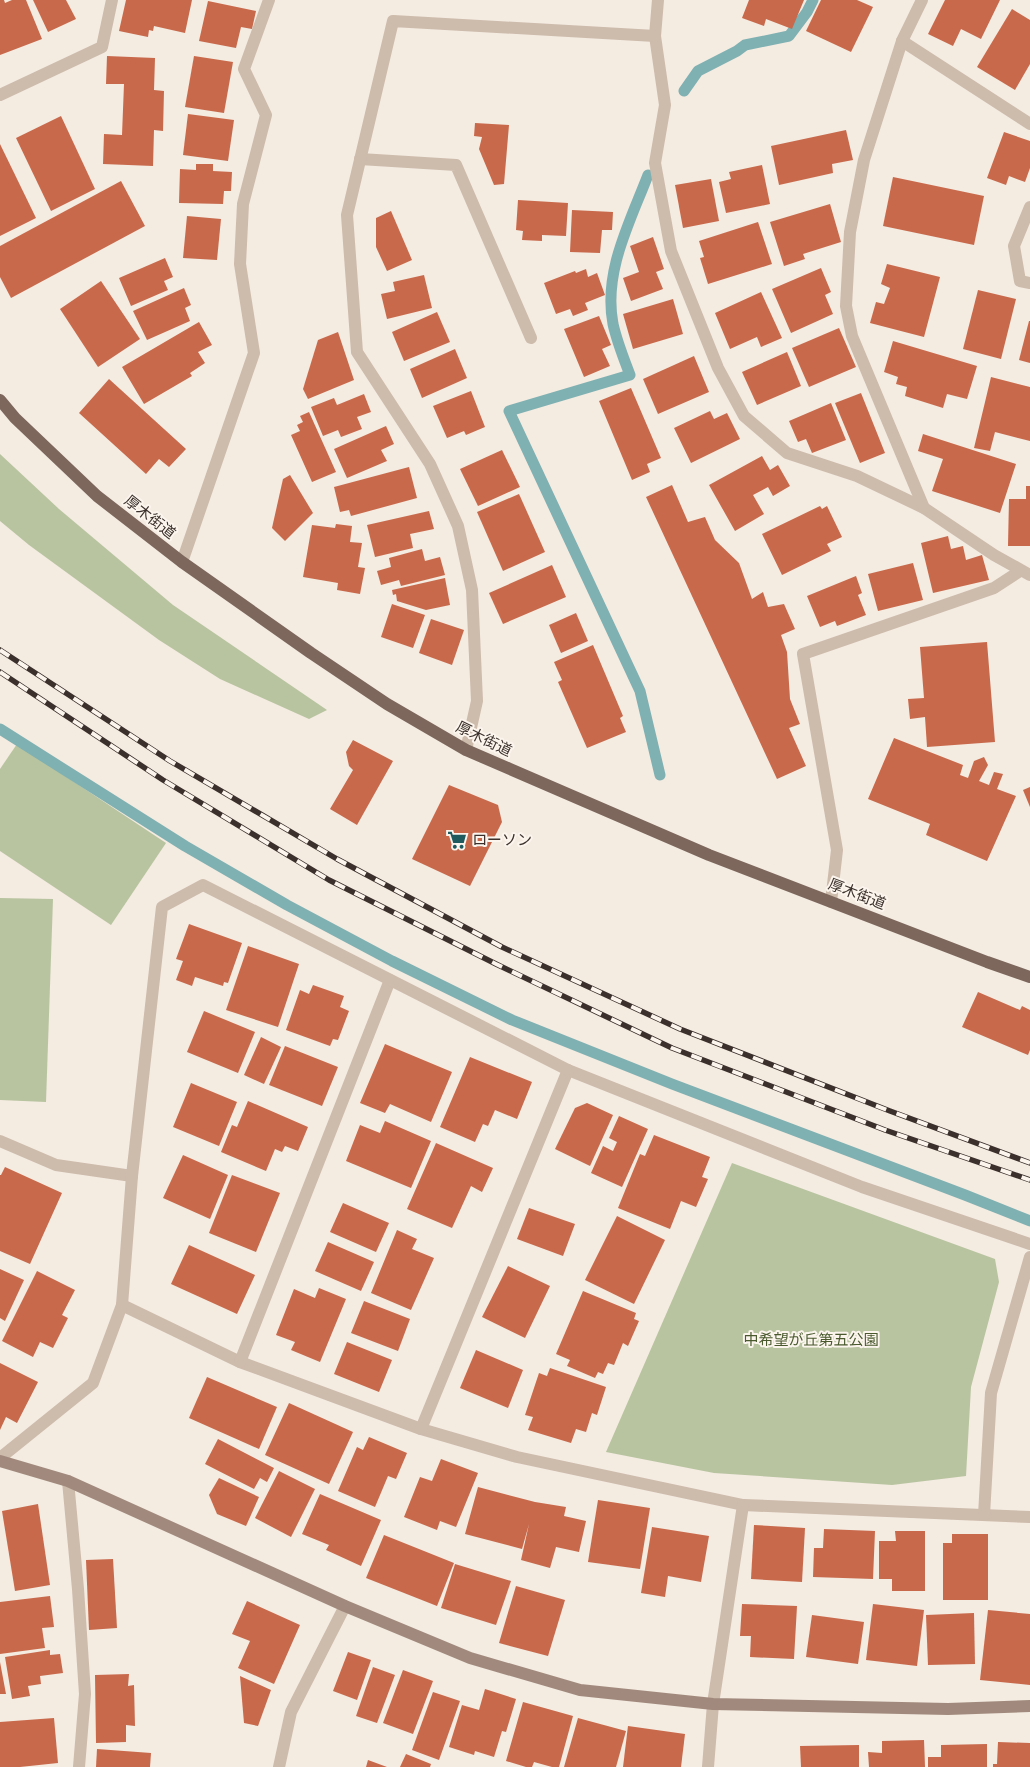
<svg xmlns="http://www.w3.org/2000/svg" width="1030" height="1767" font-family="'Noto Sans','Noto Sans JP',sans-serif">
<rect width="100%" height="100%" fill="#f4ebe1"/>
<g fill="#b8c4a0">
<path d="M0,454L59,509L173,605L327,710L309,719L220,679L159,640L29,545L0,521Z"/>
<path d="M17,744L166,843L111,925L0,851V769Z"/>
<path d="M0,898L53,899L46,1102L0,1100Z"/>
<path d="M732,1163L995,1259L999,1282L971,1387L966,1476L892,1485L714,1473L606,1452Z"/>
</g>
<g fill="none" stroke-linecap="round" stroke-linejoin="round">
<g stroke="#7fb0b2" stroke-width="11">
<path d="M684,91L698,71L737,51L745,45L789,36L807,12L813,0"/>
<path d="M648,175C630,222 603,272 613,324C617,342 624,359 630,375L509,411L640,691L660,775"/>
<path d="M0,729L185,846L287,905L392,961L512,1020L672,1084L965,1195L1030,1221"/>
</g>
</g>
<g fill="#c8694b">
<path d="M0,0H4L5,3L12,0H26L42,39L0,55Z"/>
<path d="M33,0H66L76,19L48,32Z"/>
<path d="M126,0H192L185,33L154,26L153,31L149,30L148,37L119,31Z"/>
<path d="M749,0H804L792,29L766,19L764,26L742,18Z"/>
<path d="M821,0H857L873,7L851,52L806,31Z"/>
<path d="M945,0H1000L981,39L961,29L953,46L928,34Z"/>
<path d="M208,1L256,11L252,29L241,27L236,48L199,41Z"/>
<path d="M1012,9L1030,20V64L1015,90L977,67Z"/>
<path d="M107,56L155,58L154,90L164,91L163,131L154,130L153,166L103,164L104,134L122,135L124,84H106Z"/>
<path d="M194,56L233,62L224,113L185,107Z"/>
<path d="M188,114L234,120L228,161L183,155Z"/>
<path d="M61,116L95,189L51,211L16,138Z"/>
<path d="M475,123L509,125L504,184L494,185L479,149L482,137L474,136Z"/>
<path d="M846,130L853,160L832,164L833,173L779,185L771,146Z"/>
<path d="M1004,132L1030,141V168L1025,182L1009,176L1006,185L987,178Z"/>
<path d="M0,144L36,218L0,236Z"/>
<path d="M196,164H213V171L232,172L231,191H224L223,204L179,203L180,169L196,170Z"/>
<path d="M762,165L770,204L726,213L719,182L731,179L729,172Z"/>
<path d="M893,177L984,196L974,245L883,226Z"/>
<path d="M711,179L719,221L683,228L675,185Z"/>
<path d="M121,181L145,226L11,298L0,277V246Z"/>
<path d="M518,200L568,203L566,236L542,235V241L522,240L523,231L516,230Z"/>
<path d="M830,204L841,242L803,254L805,259L784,266L770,222Z"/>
<path d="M572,210L613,212L612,230H602L600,253L570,252Z"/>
<path d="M391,211L412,260L387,271L376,247V218Z"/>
<path d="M187,216L221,219L217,260L183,258Z"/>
<path d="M758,222L772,264L708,284L700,258L704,257L699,241Z"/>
<path d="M653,237L664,269L656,272L663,289L631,301L623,278L639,272L630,246Z"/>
<path d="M165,258L173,277L164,281L168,290L131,306L119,278Z"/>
<path d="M887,264L940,277L924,337L870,323L876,302L884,304L890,288L881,284Z"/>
<path d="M821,268L831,292L825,295L833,314L791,333L772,289Z"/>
<path d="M586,269L588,277L597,273L605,295L585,303L588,310L573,316L570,309L556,314L544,283L575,271L576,273Z"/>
<path d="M424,275L432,308L387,319L381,294L395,291L393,282Z"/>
<path d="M101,281L140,339L98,367L60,309Z"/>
<path d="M184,288L191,305L185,308L190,321L147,340L133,311Z"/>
<path d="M978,290L1016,299L1001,359L963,349Z"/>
<path d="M761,292L782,338L761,347L757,337L730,349L715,313Z"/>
<path d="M673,299L683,334L633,349L623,314Z"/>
<path d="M437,312L450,342L404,361L392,332Z"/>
<path d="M599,316L611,345L602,349L610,366L584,377L564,329Z"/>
<path d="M1029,321H1030V363L1019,360Z"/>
<path d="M199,322L212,345L198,352L205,363L190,373L192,376L144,404L122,367Z"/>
<path d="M839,328L856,367L809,387L792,348Z"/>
<path d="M338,332L354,380L308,399L303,389L318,340Z"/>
<path d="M893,341L977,366L967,399L947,394L943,408L905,396L907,387L896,384L898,377L884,372Z"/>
<path d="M455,349L467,378L422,398L410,369Z"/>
<path d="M787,352L801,386L757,405L742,372Z"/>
<path d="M694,356L709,392L658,414L643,379Z"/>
<path d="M991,377L1030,387V441L995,432L990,451L974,448Z"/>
<path d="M109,379L186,449L169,467L159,459L146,474L79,413Z"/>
<path d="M631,388L661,458L647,464L650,472L632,480L599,401Z"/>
<path d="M471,391L485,427L466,435L464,431L447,438L433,406Z"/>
<path d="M861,393L885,453L860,463L835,403Z"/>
<path d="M364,394L371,412L357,417L362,429L341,437L338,430L323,436L311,407L334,398L337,405Z"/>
<path d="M831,403L846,440L812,453L806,439L798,442L789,421Z"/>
<path d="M710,411L714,419L727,413L740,439L691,463L674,428Z"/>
<path d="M309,412L336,472L312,482L291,435L300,431L297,425L303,422L300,416Z"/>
<path d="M386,426L394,444L381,450L387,461L347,478L334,449Z"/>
<path d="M923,434L1016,464L1000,513L932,491L943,459L918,451Z"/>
<path d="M502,450L520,487L478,506L460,469Z"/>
<path d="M762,456L770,470L778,465L790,486L773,496L768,487L753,495L764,514L735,531L709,485Z"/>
<path d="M409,467L417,498L351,516L349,510L340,512L334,487Z"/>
<path d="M290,475L313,513L285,541L272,528L283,479Z"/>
<path d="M672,485L688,522L705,517L715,540L739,563L752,599L763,592L768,607L784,604L795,629L781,635L787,652L790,699L800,724L789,728L806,766L777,779L646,497Z"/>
<path d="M1026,486H1030V546H1008L1009,499H1026Z"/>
<path d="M519,494L545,552L503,571L477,512Z"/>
<path d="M820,506L822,509L827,506L842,537L827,544L831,551L782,575L762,534Z"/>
<path d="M429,511L434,529L410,534L413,548L375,557L367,525Z"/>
<path d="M336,524L352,526L350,542L362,543L358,567L365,568L360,594L337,590L338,583L303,577L312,525L335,528Z"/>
<path d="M948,536L951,549L963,546L966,560L982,555L989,580L933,593L921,543Z"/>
<path d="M422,549L425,561L440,557L445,575L401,586L399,580L381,585L377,571L391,567L389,558Z"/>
<path d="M913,563L923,600L878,611L868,574Z"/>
<path d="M552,565L566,597L503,624L489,593Z"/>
<path d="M856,576L862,593L858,595L866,615L837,626L835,621L820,627L807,596Z"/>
<path d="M445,578L450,605L426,610L397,601L396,594L393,595L392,590Z"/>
<path d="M392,604L425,615L413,648L381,637Z"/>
<path d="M576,613L588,641L561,653L549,625Z"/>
<path d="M431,619L464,630L452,665L419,653Z"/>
<path d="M987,642L995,742L927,747L925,717L910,719L908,699L924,698L920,647Z"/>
<path d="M593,645L623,716L620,718L626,732L587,748L558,682L562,680L554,662Z"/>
<path d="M894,738L963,765L960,775L968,778L974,761L984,757L988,765L979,781L989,785L994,772L1003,774L997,789L1016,796L987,861L926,835L930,824L868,799Z"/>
<path d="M353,740L393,761L357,825L330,809L353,770L349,766L346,752Z"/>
<path d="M449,785L498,805L502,822L470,886L412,859Z"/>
<path d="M1030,787V807L1023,790Z"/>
<path d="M189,924L242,943L228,983L224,982L223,986L195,977L192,986L176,980L183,961L176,959Z"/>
<path d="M248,946L299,964L278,1027L226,1010Z"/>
<path d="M313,985L344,996L340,1007L349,1011L338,1040L333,1039L330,1046L286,1030L300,990L309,994Z"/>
<path d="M978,992L1020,1010L1022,1006L1030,1010V1050L1028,1055L962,1027Z"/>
<path d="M204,1011L255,1032L238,1073L187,1052Z"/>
<path d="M261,1037L281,1047L264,1084L244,1075Z"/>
<path d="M385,1044L452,1072L431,1122L390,1104L385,1113L360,1103Z"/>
<path d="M285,1046L338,1067L322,1106L269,1085Z"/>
<path d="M470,1057L532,1082L517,1119L495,1110L488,1126L483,1124L475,1142L440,1127Z"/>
<path d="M191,1083L237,1102L219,1146L173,1127Z"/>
<path d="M248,1101L308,1127L298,1151L285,1146L282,1152L275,1149L266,1171L221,1152L232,1125L237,1127Z"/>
<path d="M587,1103L613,1115L590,1166L555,1149L575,1108Z"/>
<path d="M619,1116L648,1129L622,1187L591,1173L603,1146L613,1151L617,1142L609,1138Z"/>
<path d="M385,1121L431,1141L411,1188L346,1161L360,1125L380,1133Z"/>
<path d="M654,1135L710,1157L702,1177L708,1179L696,1207L681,1201L670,1229L618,1208L640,1154L645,1156Z"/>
<path d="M436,1143L493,1168L482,1192L471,1186L452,1228L407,1209Z"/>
<path d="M183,1155L228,1175L210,1219L163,1198Z"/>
<path d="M5,1167L62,1193L30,1264L0,1251V1175H1Z"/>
<path d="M232,1175L280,1193L256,1252L209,1233Z"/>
<path d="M343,1203L389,1223L376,1252L330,1232Z"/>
<path d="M529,1208L575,1224L563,1256L517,1239Z"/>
<path d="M617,1216L665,1240L634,1304L585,1280Z"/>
<path d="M397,1230L417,1239L412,1249L434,1258L411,1310L371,1293Z"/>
<path d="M328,1242L374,1262L361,1291L315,1271Z"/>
<path d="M189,1245L255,1275L237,1314L171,1284Z"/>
<path d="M508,1266L550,1286L525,1338L482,1317Z"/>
<path d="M0,1269L24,1280L5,1321L0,1318Z"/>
<path d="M37,1271L75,1290L62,1315L68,1318L53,1348L40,1342L33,1357L2,1341Z"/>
<path d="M319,1288L346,1299L320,1362L291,1350L295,1342L276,1335L294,1289L315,1298Z"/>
<path d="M583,1291L636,1313L634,1319L639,1321L628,1346L623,1343L614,1365L608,1363L603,1374L598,1372L595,1378L567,1366L570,1360L556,1354Z"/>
<path d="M364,1301L410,1319L398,1351L351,1333Z"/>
<path d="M347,1342L392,1360L379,1392L334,1374Z"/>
<path d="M476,1350L523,1370L508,1408L460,1388Z"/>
<path d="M0,1363L38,1382L17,1423L6,1417L0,1430Z"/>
<path d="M550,1368L606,1387L597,1415L592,1413L586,1432L576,1429L571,1443L528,1430L533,1417L525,1415L539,1373L547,1376Z"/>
<path d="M207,1377L277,1407L259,1449L189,1418Z"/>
<path d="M289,1403L353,1432L329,1484L265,1455Z"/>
<path d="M369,1437L407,1453L396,1479L388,1476L375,1507L338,1491L357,1447L363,1450Z"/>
<path d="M218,1439L274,1468L267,1482L260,1478L254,1489L205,1464Z"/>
<path d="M441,1459L478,1473L456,1527L440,1521L437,1530L404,1517L420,1477L432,1481Z"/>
<path d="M279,1471L315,1489L291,1537L255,1518Z"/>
<path d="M219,1478L259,1497L246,1526L217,1514L209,1495Z"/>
<path d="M478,1487L535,1502L566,1507L564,1516L586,1521L579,1552L556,1547L550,1568L521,1560L529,1524L522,1549L465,1534Z"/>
<path d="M320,1494L381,1520L361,1566L326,1550L329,1545L302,1534Z"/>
<path d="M598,1500L650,1508L640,1569L588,1562Z"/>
<path d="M38,1504L50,1585L15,1591L2,1511Z"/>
<path d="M754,1525L805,1528L802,1582L751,1579Z"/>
<path d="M652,1527L709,1536L701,1582L668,1576L665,1597L641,1593Z"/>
<path d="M824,1529L875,1531L873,1579L813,1577L814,1548H823Z"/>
<path d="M895,1531H925V1591H892V1579H879V1541H896Z"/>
<path d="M952,1534H988V1600H943V1543H952Z"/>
<path d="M384,1535L454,1563L437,1606L366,1578Z"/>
<path d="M113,1559L117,1628L89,1630L86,1560Z"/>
<path d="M455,1564L511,1581L496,1625L441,1608Z"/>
<path d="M516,1586L565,1600L548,1656L499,1643Z"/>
<path d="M50,1596L54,1627L42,1628L45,1648L0,1654V1602Z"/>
<path d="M247,1601L300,1625L274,1684L238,1668L250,1641L232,1634Z"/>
<path d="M742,1604L797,1606L794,1659L750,1657L751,1636H740Z"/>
<path d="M873,1604L924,1610L917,1666L866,1660Z"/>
<path d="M988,1610L1030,1614V1685L980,1680Z"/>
<path d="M974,1613L975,1664L928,1665L926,1615Z"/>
<path d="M812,1615L864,1622L858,1664L806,1657Z"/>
<path d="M50,1650V1655L60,1654L63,1673L40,1676L41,1684L28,1686L30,1696L12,1699L5,1657Z"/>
<path d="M348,1652L371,1660L357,1700L333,1691Z"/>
<path d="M0,1662L6,1694H0Z"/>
<path d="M373,1667L395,1675L377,1723L356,1716Z"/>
<path d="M403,1670L433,1681L413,1734L383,1723Z"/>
<path d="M129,1674L128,1686L134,1685L135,1726L126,1725V1742L96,1743L95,1675Z"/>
<path d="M240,1676L271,1690L258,1726L244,1723Z"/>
<path d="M485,1689L516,1699L506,1732L502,1731L494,1757L475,1751L474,1755L449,1747L462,1705L479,1710Z"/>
<path d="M433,1692L460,1701L439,1760L412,1750Z"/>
<path d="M523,1702L573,1716L559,1767H552L534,1762L532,1767H526L506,1761Z"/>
<path d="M54,1718L58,1763L20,1767H0V1722Z"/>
<path d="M578,1718L626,1731L616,1767H564Z"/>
<path d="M628,1726L685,1734L681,1767H623Z"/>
<path d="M924,1740L925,1767H869L868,1752L882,1753V1741Z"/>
<path d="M998,1742L1030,1743V1767H993V1764H997Z"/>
<path d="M987,1744V1767H928V1757H941V1745Z"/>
<path d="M859,1745V1767H801L800,1746Z"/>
<path d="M97,1749L151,1753L150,1767H96Z"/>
<path d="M406,1754L431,1764L430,1767H400Z"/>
<path d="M368,1760L387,1767H366Z"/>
</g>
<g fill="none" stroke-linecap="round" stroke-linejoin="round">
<g stroke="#cdbbac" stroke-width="12">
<path d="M360,159L456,165L531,338"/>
<path d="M1030,207L1014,246L1020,281L1030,283"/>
</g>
<g stroke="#cdbbac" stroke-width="12">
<path d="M658,0L655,36L665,105L655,163L671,251L718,368L744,416L787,453L857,476L924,508L994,555L1030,575"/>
<path d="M922,0L902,41L864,160L850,232L846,306L852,336L924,508"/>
<path d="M902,41L1030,124"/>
<path d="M0,95L102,47L112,0"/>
<path d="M182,562L254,353L240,264L243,204L266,115L244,69L269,0"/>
<path d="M466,750L477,701L472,590L458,526L430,464L357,352L347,215L393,21L655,36"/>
<path d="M831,902L837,850L803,654L994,588L1020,571"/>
<path d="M0,1141L56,1165L132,1176"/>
<path d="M122,1305L240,1362L421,1429L517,1457L743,1505L1030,1517"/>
<path d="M240,1362L390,980"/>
<path d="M421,1429L568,1070"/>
<path d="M0,1458L93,1383L122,1305L132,1176L162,907L203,885L568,1070L862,1187L1030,1244"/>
<path d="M68,1481L78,1589L85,1694L79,1767"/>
<path d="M984,1515L991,1393L1030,1257"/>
<path d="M279,1767L291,1712L345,1606"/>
<path d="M708,1767L713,1704L743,1505"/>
</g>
<path stroke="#a18a7d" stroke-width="12" d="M0,1461L68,1481L345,1606L470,1658L580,1690L713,1704L948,1709L1030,1706"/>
<path stroke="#7d675c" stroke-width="12" d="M0,400L15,418L97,496L182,562L311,653L387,704L466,750L709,855L987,962L1030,977"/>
<g stroke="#3b302b" stroke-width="5.5">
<g id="rail">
<path d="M0,650L170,761L337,859L502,947L680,1029L890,1111L1030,1163"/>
<path d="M0,672L163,780L329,880L496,964L672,1048L885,1130L1030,1180"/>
</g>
</g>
<use href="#rail" stroke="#fbf5ee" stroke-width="4" stroke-dasharray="11" stroke-linecap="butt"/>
</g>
<defs>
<g id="supermarket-bare" transform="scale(1.5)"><path d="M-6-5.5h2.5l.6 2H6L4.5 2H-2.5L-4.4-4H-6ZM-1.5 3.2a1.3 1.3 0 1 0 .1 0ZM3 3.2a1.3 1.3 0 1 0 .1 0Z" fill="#1f5a5e" stroke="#fbf5ee" stroke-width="2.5" paint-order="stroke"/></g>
</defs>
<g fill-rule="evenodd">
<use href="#supermarket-bare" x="457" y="840"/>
</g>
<g text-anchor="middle" stroke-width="4" stroke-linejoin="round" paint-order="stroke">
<g font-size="15" fill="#3b302b" stroke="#fbf5ee">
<text transform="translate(150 517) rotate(38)" y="5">厚木街道</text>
<text transform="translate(484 739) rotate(26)" y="5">厚木街道</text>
<text transform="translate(857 894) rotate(21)" y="5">厚木街道</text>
</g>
<g font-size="15" fill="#3b302b" stroke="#fbf5ee" text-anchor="start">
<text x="472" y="845">ローソン</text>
</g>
<g font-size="15" fill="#4a5a2e" stroke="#fbf5ee">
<text x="811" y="1345">中希望が丘第五公園</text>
</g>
</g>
</svg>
